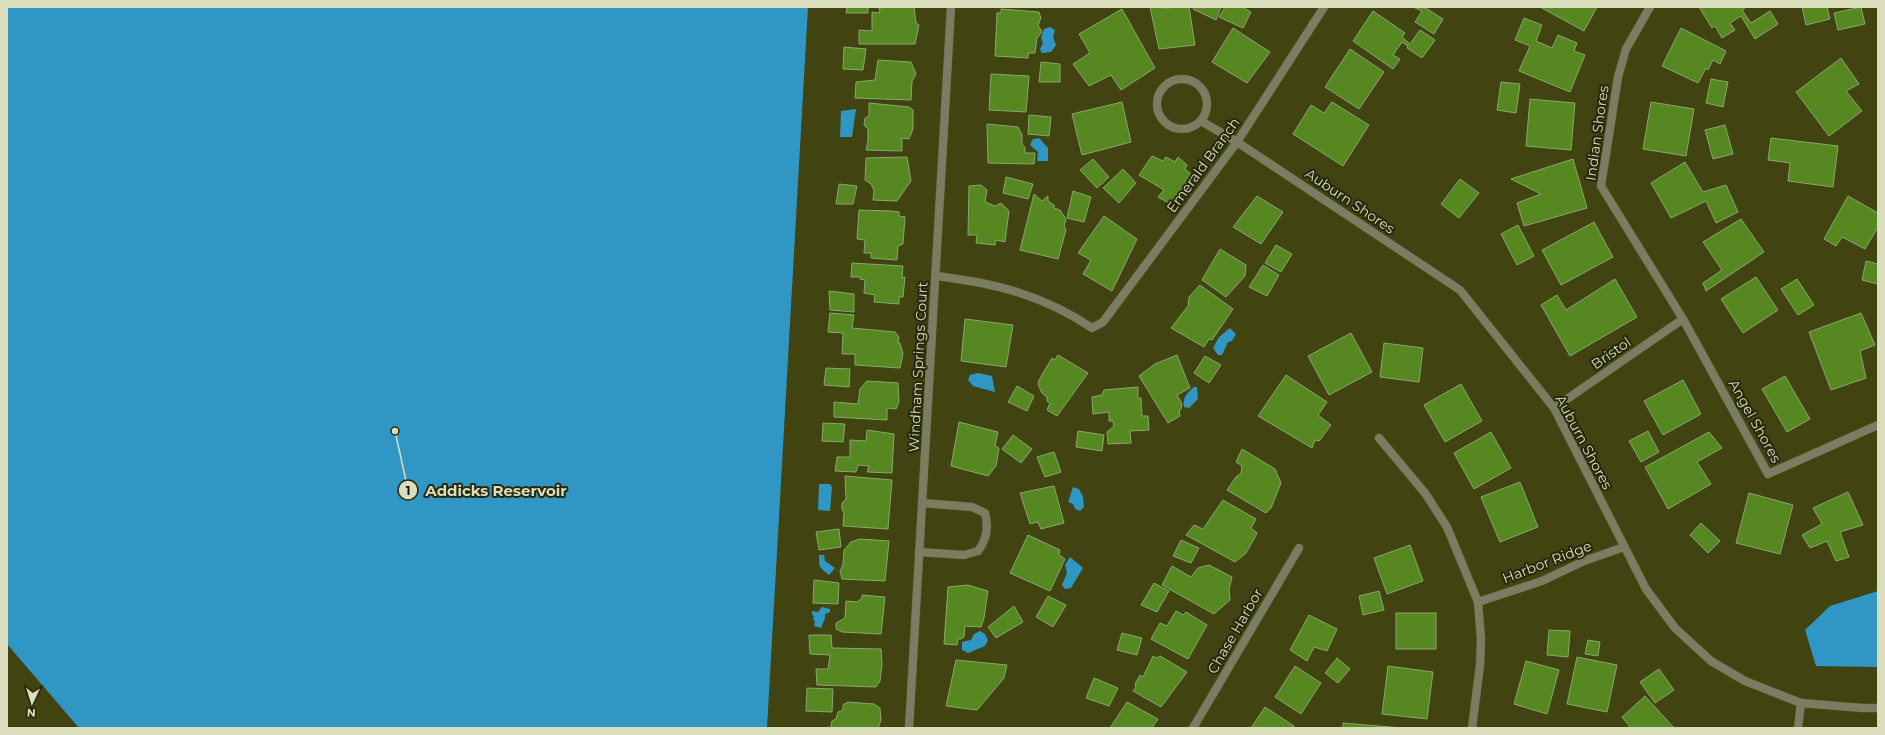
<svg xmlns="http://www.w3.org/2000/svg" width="1885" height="735" font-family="Montserrat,sans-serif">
<rect width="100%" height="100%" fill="#414310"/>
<g fill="#3096c3">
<path d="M7,7H808L767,728H79L7,644Z"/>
<path d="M1050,27L1055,30L1053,37L1056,45L1051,52L1042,53L1040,49L1043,43L1041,38L1044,29Z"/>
<path d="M856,109L852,137H840L841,111Z"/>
<path d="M1039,138L1048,148V161H1037L1038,152L1030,145L1033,139Z"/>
<path d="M1230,328L1236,334L1232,341L1228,342L1222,355H1218L1213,348L1219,337Z"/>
<path d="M978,373L992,376L995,392L973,386L968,380L970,375Z"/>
<path d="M1194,387H1197L1198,399L1189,408L1184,407C1182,398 1187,393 1194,387Z"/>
<path d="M819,484H830L832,487L830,511L818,510Z"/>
<path d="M1073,487L1079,489L1083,497L1084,507L1080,511L1075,509L1073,504L1068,502Z"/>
<path d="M819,555H824L825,561L835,568L829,575C819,567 819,567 819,555Z"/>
<path d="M1070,557L1083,568L1071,588L1065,589L1062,585L1067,573L1065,565Z"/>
<path d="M1878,591V667L1816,666L1805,630L1830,606Z"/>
<path d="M822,607L830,609V612L825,614V618L821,628L814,626L815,621L813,620L814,617L812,614V611L818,612Z"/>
<path d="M980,631L985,634L988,640L985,646L968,653L962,650V642L971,640L974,634Z"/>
</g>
<g fill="#578721" stroke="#88a86e">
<path d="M847,7H868V13H846Z"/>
<path d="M893,7H914L916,23L919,25L915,44H859V30L872,31V12L880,13L879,8Z"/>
<path d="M1150,7H1163V8L1189,7L1195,45L1159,49Z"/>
<path d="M1194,7H1221L1216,20L1193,9Z"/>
<path d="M1225,7H1242L1251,12L1243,28L1219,17Z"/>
<path d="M1413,7H1424L1443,19L1434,34L1415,22L1422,11Z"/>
<path d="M1540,7H1597L1584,31Z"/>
<path d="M1699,7H1744L1745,8L1742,10L1751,23L1770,11L1778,24L1755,39L1741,16L1730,23L1735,30L1722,38L1715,26L1712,28Z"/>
<path d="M1802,7H1827L1830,19L1806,25Z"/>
<path d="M1861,7L1865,24L1838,30L1834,13Z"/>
<path d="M1001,9L1039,12L1041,18L1038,25L1042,32L1037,38L1035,53H1028V58L995,56L997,13H1001Z"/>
<path d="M1122,9L1155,68L1121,90L1111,75L1089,86L1073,64L1090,53L1079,34Z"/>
<path d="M1373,11L1405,33L1402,37L1410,44L1420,30L1435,40L1422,58L1407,48L1408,46L1402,42L1393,55L1400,59L1393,69L1353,41Z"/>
<path d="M1524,18L1542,25L1536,41L1552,48L1558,35L1577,43L1574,51L1585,55L1570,92L1519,71L1530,46L1515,40Z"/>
<path d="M1233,28L1270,52L1247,83L1212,62Z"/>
<path d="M1681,28L1726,51L1720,64L1713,60L1708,70L1706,68L1698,83L1662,66Z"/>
<path d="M844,47L866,49L863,70L843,69Z"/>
<path d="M1350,49L1384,72L1359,109L1325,87Z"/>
<path d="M1841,58L1859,84L1846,91L1862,111L1829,136L1796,92Z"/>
<path d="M878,60L911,62L916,74L912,81L911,100L855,98L856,82L875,80Z"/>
<path d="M1041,62L1060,64V82H1039Z"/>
<path d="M991,74L1029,76L1026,112L989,110Z"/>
<path d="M1711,79L1728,82L1723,107L1706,103Z"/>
<path d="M1501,82L1520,84L1516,113L1497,110Z"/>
<path d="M1530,99L1575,103L1571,150L1526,146Z"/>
<path d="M1122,102L1131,142L1082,155L1072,114Z"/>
<path d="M1332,102L1369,125L1343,166L1293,134L1311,105L1324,113Z"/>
<path d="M1651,102L1694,109L1686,156L1643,149Z"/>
<path d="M869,103L909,107L913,110V129L909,139L902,138V151L866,150L868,141V129L864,125L865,118L869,116Z"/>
<path d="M1029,115L1051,117L1049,136L1028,134Z"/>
<path d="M987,124L1018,127L1022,135V145L1025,147V153H1035L1034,164L988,163Z"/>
<path d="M1725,125L1733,154L1713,159L1705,130Z"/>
<path d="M1771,138L1838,146L1833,187L1788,181L1790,163L1768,160Z"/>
<path d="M1152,156L1163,161L1166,157L1175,162L1178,157L1187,165L1185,169L1193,176L1172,205L1158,197L1164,190L1139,175Z"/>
<path d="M907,157L911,181L897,201L873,200L874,190L871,184L865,180L866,158Z"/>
<path d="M1093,159L1109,177L1097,188L1080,170Z"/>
<path d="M1573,159L1587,208L1524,226L1517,203L1541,194L1511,179Z"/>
<path d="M1685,162L1703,192L1726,185L1738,212L1716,223L1706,201L1671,218L1651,183Z"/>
<path d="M1123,169L1136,183L1119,203L1103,188Z"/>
<path d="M1006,177L1033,184L1028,199L1003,193Z"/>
<path d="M1460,179L1479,193L1459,218L1441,204Z"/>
<path d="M839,184L857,186L853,204H836Z"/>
<path d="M981,185L987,190L985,202L995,206L1001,203L1009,211L1005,242L996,240L995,245L976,243L977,235H968L969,186Z"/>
<path d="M1073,191L1091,197L1084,222L1067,218Z"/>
<path d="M1034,194L1042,201L1048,196V201L1054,205V208L1060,210L1066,219L1064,226L1066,230L1058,259L1020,250Z"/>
<path d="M1257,196L1283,212L1261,244L1233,227Z"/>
<path d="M1848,196L1878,213V227L1865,249L1842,237L1836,246L1824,239Z"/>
<path d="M859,210L891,211L899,212V216L905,217L903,244L898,246L897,260L871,258V253H864L865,240L857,239Z"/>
<path d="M1104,216L1137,239L1112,291L1083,274L1091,260L1078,253Z"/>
<path d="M1741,219L1764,252L1706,291L1703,283L1722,270L1703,242Z"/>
<path d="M1594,222L1613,257L1561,285L1542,250Z"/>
<path d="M1518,225L1534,256L1517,265L1501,234Z"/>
<path d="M1276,245L1292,254L1281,272L1265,263Z"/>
<path d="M1220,249L1246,265L1245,276L1226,297L1202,280Z"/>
<path d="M1866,261L1878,264V284L1862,280Z"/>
<path d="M852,263L903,266L902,278L905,277L903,297H899V304L874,302L875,295L864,293L865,280L860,279V277H851Z"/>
<path d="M1263,265L1279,275L1267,296L1249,287Z"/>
<path d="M1756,277L1778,310L1743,333L1721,299Z"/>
<path d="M1615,279L1637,317L1570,356L1541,305L1557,295L1566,310Z"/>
<path d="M1797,279L1814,305L1798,315L1781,289Z"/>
<path d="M1200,285L1233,309L1212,340L1209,339L1204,347L1171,328L1188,306L1189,297Z"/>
<path d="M829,291L854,294V312L830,310Z"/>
<path d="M830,313L854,315L852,328L895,332L899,337L898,343H900L903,354L900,368L855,365V354H842L843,333L828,332Z"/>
<path d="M1861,313L1875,345L1860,351L1866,378L1831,390L1809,332Z"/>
<path d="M965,319L1013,325L1006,367L961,361Z"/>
<path d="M1351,333L1372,372L1329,395L1308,356Z"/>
<path d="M1384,343L1423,348L1419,382L1380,377Z"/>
<path d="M1058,355L1088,373L1057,416L1047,410L1050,403L1047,401V397L1042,393L1038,384L1039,380L1052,358L1055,360Z"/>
<path d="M1177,355L1190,388L1177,395L1182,404L1181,409L1179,411L1180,416L1168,423L1139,376L1155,364Z"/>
<path d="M1205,356L1221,365L1209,383L1194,373Z"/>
<path d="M826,368L850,369L849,387L824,385Z"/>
<path d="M1286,375L1327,402L1318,415L1331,425L1319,441L1315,440L1312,448L1258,416Z"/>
<path d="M1785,376L1810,419L1787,432L1762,389Z"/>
<path d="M1683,380L1701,414L1663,435L1644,401Z"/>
<path d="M867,381L898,383L899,402L896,409L887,408V420L834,417V402L858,404L860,389Z"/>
<path d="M1461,384L1482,421L1445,442L1424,405Z"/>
<path d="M1017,386L1034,396L1027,411L1008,402Z"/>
<path d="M1138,387V398H1141L1142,416H1148L1149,430L1130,431L1131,443L1108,444L1107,432L1114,426L1113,421H1109V412L1093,414L1092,397L1102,395L1104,390Z"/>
<path d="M959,422L998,432L995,446L999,448L996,466L988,476L951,466Z"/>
<path d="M823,423L845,424L843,442L822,441Z"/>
<path d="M867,430L894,434L892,473L867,472L869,466L858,465L856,472L835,471L837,457H850V440L866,441Z"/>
<path d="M1078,431L1104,435L1102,451L1076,447Z"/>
<path d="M1648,431L1659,452L1641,462L1629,441Z"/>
<path d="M1491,432L1511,468L1474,489L1454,453Z"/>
<path d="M1709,432L1722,448L1697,462L1711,484L1668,509L1645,467Z"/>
<path d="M1013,435L1032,449L1021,463L1002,449Z"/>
<path d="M1242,449L1275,469L1281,483L1271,508L1266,513L1227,490L1236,477L1241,473L1242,466L1236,462Z"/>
<path d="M1054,452L1061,472L1045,477L1037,457Z"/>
<path d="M845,476L892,480L888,529L843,526L844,513L842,509V503L846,499Z"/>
<path d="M1520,482L1538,527L1500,542L1481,497Z"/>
<path d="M1054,486L1064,523L1041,529L1038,522L1030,524L1020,493Z"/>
<path d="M1848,492L1863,525L1840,532L1849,557L1836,561L1827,541L1810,548L1802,535L1822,524L1813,508Z"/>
<path d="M1749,493L1793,505L1780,554L1736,543Z"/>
<path d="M1223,500L1256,519L1251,528L1257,533L1255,537L1246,553L1235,562L1186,535L1194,525L1203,529Z"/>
<path d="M1701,523L1720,541L1708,553L1690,535Z"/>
<path d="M839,529L841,547L819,550L816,532Z"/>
<path d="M1028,535L1060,550L1059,555L1065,559L1050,591L1010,573Z"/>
<path d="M860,539L889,541L885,581L842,579L840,571L843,565L844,550L851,542Z"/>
<path d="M1181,540L1199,548L1191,563L1173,556Z"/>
<path d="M1410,545L1423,581L1387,594L1374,558Z"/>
<path d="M1209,565L1232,577L1229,589L1230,600L1214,614L1162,585L1172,566L1191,577L1198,568Z"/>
<path d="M814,580L839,583L838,604L813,603Z"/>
<path d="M1154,583L1169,591L1157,612L1141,605Z"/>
<path d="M968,585L988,591L984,618L981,627L965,626L964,637L961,639H958L957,645L944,644L948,587Z"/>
<path d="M1379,591L1384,610L1363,615L1359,596Z"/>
<path d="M862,595L885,597L881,634L842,632L836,629V623L845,618L846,601L857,602L862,598Z"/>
<path d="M1048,596L1066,605L1053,627L1036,617Z"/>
<path d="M1014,606L1023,622L996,638L988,627Z"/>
<path d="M1176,611L1183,615L1186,612L1207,625L1188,659L1151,639L1160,623L1167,626Z"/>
<rect x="1396" y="613" width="40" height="36"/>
<path d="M1309,615L1337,629L1327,651L1314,647L1307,661L1290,650Z"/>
<path d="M1549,630L1570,631L1568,657L1547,655Z"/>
<path d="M1122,633L1142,638L1137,655L1117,650Z"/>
<path d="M809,635H831L832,648L881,649L882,664L880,681L876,687L817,685L816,669H828L830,655L810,654Z"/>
<path d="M1588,640L1600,642L1598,656L1585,654Z"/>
<path d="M1153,656L1157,658L1160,656L1187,672L1161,707L1133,691L1136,687L1135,684L1140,675L1143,677Z"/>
<path d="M1577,657L1617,665L1607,712L1567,704Z"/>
<path d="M1337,658L1350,669L1338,683L1325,673Z"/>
<path d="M956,660L1007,665L1004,678L977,710L946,706Z"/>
<path d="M1526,661L1559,670L1547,714L1514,704Z"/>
<path d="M1295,666L1321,683L1301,714L1275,697Z"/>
<path d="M1388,666L1433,672L1427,719L1382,714Z"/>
<path d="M1659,669L1674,690L1655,703L1640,682Z"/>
<path d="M1094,678L1118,688L1109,706L1086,698Z"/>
<path d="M807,688L833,689L832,712L806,711Z"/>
<path d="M1645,696L1674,728H1631L1622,717Z"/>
<path d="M848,702L874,704L880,708L881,720L878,728H825L831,727L832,721L836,719L838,712L843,710V705Z"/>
<path d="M1127,702L1158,719L1152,728H1110Z"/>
<path d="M1265,707L1294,726L1292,728H1251Z"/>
<path d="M1343,723L1402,728H1343Z"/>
</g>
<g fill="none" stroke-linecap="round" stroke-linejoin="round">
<g stroke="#5d5f2f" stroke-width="9">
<g id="minor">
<path d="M1650,7L1626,49L1618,77L1601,186L1683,319L1768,474L1878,425"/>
<circle cx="1182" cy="104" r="25"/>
<path d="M1201,121L1237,142L1460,290L1554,408L1646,589L1675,628L1711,661L1745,681L1801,703L1862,708H1878"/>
<path d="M936,276C995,283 1043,295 1092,328L1103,322L1237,142L1324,7"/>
<path d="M1554,408L1683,319"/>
<path d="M1379,438L1425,493L1447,527L1478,602L1481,639L1480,665L1472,728"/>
<path d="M919,552L964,555L978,551C987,539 989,527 985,513L972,507L922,503"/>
<path d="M1478,602L1542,581L1584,561L1624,547"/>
<path d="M909,728L951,7"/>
<path d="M1193,728L1299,548"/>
<path d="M1798,728L1801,703"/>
</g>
</g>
<use href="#minor" stroke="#7b7d62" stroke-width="8"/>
</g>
<g text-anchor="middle" stroke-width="4" stroke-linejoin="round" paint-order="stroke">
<g font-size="14" fill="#dbdebd" stroke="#27290d">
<text transform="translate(1597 133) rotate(-82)" y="5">Indian Shores</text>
<text transform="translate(1203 165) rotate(-54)" y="5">Emerald Branch</text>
<text transform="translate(1350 201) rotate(34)" y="5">Auburn Shores</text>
<text transform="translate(1611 353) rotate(-35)" y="5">Bristol</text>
<text transform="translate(918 367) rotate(-87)" y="5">Windham Springs Court</text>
<text transform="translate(1755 421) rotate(61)" y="5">Angel Shores</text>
<text transform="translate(1584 442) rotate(62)" y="5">Auburn Shores</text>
<text transform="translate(1547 562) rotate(-21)" y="5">Harbor Ridge</text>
<text transform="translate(1235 631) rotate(-60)" y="5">Chase Harbor</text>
</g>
</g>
<path fill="none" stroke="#dbdebd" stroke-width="1.5" d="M395 431L408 490"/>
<g fill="#dbdebd" stroke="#27290d" stroke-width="1.5">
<circle cx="395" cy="431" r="4"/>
<circle cx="408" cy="490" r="10"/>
</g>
<g font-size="12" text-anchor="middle" font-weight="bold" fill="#111">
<text x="408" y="495">1</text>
</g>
<g font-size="15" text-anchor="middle" font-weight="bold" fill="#dbdebd" stroke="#27290d" stroke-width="4" stroke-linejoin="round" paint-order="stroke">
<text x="496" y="496">Addicks Reservoir</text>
</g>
<rect width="1885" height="735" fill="none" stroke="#dbdebd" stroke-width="16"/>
<g transform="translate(32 703) rotate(184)" stroke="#27290d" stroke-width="3" paint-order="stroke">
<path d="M0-3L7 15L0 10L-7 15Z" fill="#dbdebd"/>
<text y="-6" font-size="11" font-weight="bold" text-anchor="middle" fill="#dbdebd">N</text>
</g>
</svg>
